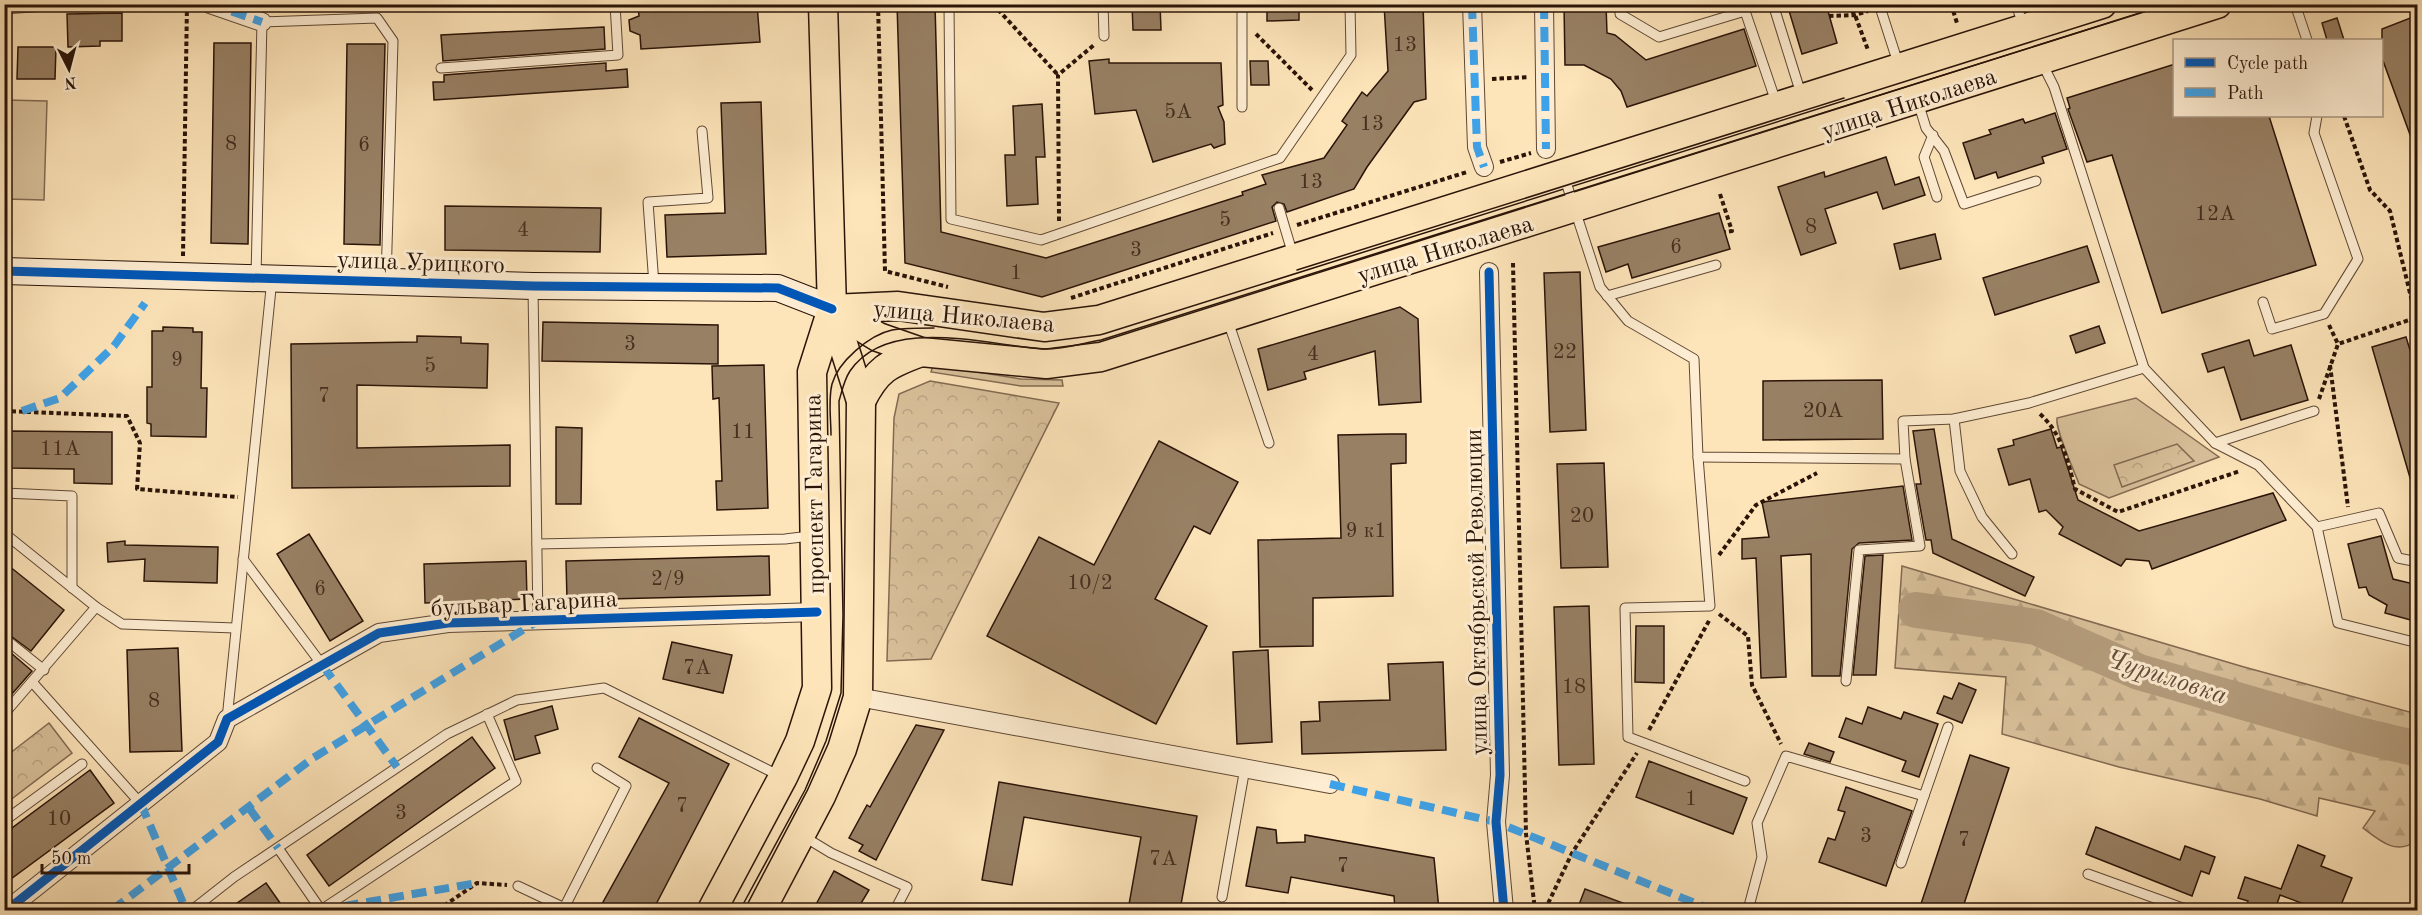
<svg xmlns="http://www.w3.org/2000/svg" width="2422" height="915" font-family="'Old Standard TT',serif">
<defs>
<pattern id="forest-firs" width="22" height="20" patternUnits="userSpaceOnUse" patternTransform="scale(1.5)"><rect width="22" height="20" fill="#d9c19b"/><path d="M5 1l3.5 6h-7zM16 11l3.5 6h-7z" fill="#baa584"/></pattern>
<pattern id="park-crowns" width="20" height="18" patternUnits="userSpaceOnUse" patternTransform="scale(1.5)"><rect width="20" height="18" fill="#d9c19b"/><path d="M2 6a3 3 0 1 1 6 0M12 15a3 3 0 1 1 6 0" fill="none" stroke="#baa584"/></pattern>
</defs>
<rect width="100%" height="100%" fill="#fde4b9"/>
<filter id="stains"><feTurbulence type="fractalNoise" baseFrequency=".00333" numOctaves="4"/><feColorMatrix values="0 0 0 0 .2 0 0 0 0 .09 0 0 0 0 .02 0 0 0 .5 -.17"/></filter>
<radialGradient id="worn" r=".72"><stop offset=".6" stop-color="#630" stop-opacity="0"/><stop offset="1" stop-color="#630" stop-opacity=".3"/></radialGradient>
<g fill="#d9c19b" stroke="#826a52" stroke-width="1.5">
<path d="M5,100L47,101L44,200L5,199Z"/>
<path d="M933,365L1021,379L1062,380L1063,386H1021L931,372Z"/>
<path d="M2136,398L2219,457L2109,498L2079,484C2074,470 2055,430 2057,418Z"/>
</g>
<path fill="url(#forest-firs)" stroke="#826a52" stroke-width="1.5" d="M1902,566L2244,667L2417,714V841C2396,855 2381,842 2363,828L2375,811L2319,798L2317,816L2260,799L2119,767L2002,734L2006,677L1895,668Z"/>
<g fill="url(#park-crowns)" stroke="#826a52" stroke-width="1.5">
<path d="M930,381L1059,403L931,659L887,661L894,418L899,394Z"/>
<path d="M2177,444L2194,461L2122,487L2114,465Z"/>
<path d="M49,723L72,753L5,804V757Z"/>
</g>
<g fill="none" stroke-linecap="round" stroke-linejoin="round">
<path stroke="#b59d7d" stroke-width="36" d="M1916,610L2036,627L2139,672L2355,734L2418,749"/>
</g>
<g fill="#988064" stroke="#2a1408" stroke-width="1.5">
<path d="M638,4H757L760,42L641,49L640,35L630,31L629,20L639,16Z"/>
<path d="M897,4H935L941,232L1046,258L1243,195L1242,192L1266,184L1262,175L1324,158L1347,125L1342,121L1362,92L1367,96L1388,71L1384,4H1423L1426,99L1414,102L1367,167L1354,189L1287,212L1284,204L1277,202L1272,207L1276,221L1042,297L905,263Z"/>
<path d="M1132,4H1160L1161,30H1133Z"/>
<path d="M1267,4H1299V20L1267,21Z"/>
<path d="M1564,4H1606L1607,33L1615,35L1646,60L1744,29L1756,66L1627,107L1621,91L1611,79L1584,65H1565Z"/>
<path d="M1787,4H1826L1837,43L1802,54Z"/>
<path d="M122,13V41H100V46L68,47L67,14Z"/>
<path d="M2418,15V150L2416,151L2382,58V29Z"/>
<path d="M2337,18L2344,40H2327L2322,23Z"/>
<path d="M604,27L605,49L443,61L441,35Z"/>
<path d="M214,43H251L248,244L211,243Z"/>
<path d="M347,44H385L380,245L344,244Z"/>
<path d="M18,47H56L55,79H17Z"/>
<path d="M1109,59V63H1221L1223,105L1218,107L1224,122L1225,144L1214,148L1211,144L1153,162L1136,110L1095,114L1089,61Z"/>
<path d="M1250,61H1268L1269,85H1251Z"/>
<path d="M606,63V71L627,69L628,87L434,100L433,82H444V75Z"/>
<path d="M2175,64V116H2269L2316,265L2162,313L2112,155L2087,162L2068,109L2070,108L2067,98Z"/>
<path d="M761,102L766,254L667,257L665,215L725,213L721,103Z"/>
<path d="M1042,104L1045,157H1036L1038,204L1007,206L1005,155H1015L1013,106Z"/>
<path d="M2055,113L2067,149L2042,157L2044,163L1998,178L1996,172L1975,179L1963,143L1991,134L1989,130L2023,119L2025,123Z"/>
<path d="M1886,157L1895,185L1919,177L1925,195L1883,209L1877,192L1825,209L1836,243L1801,255L1778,187L1824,172L1825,177Z"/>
<path d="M445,206L601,208L600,252L445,250Z"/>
<path d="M1719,213L1730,249L1632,278L1628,264L1606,272L1598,247Z"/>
<path d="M1935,234L1941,259L1900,269L1894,244Z"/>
<path d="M2087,246L2099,282L1995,315L1983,278Z"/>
<path d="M1580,272L1586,430L1550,432L1544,273Z"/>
<path d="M1400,307L1418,319L1421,402L1379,405L1375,351L1304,372L1306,379L1268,390L1258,349Z"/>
<path d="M543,322L718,325V364L542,361Z"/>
<path d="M2099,326L2105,343L2076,353L2070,336Z"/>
<path d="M163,327L193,328V332H202L201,388H207L206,437L151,436V424L147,423V387H152V331H163Z"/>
<path d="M417,336L461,337V343L488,344L487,388L357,385V448L510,445V486L292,488L291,344L417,342Z"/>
<path d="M2406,337L2418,376V488H2413L2372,347Z"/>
<path d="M2249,340L2254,356L2291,345L2308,400L2241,420L2224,367L2208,372L2202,354Z"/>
<path d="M764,365L768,508L717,510L716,481H722L719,398L713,399L712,366Z"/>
<path d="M1882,380L1883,439L1763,440V381Z"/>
<path d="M556,427L582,428L581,504H556Z"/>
<path d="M1934,429L1952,539L2034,577L2025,596L1933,553L1931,540H1926L1916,484H1921L1913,431Z"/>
<path d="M2051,429L2057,448L2061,447L2078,500L2139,531L2273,493L2286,520L2152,569L2149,561L2126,559L2121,566L2059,534L2063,527L2046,510L2039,512L2030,479L2009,485L1998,449L2014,445L2013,440Z"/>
<path d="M9,431L112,432V484L74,483V469L8,468Z"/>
<path d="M1390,434H1406V463L1391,464L1393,596L1313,598V646L1260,647L1258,540L1341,538L1338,435Z"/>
<path d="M1159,441L1238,482L1210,534L1194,526L1155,599L1207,626L1156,724L987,636L1039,537L1094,565Z"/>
<path d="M1604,463L1608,567L1561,568L1557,464Z"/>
<path d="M1903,486L1912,540L1859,543L1852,549L1840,676H1812L1811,554L1781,556L1786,677L1761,678L1756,558L1742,559V539L1769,537L1762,502Z"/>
<path d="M309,534L363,621L330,641L277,554Z"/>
<path d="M2381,536L2393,579L2418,585V622L2385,613L2387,605L2369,595L2366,587L2359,588L2348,544Z"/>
<path d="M125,541V545L218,547L217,583L144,581L145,559L108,562L107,543Z"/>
<path d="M1883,555L1876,675H1853L1865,556Z"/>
<path d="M769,556L770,595L567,600L566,561Z"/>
<path d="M526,561L527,599L425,603L424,564Z"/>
<path d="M4,562L64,610L31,651L4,631Z"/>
<path d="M1589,606L1594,764L1559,765L1554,607Z"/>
<path d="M1636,626H1664V683L1635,682Z"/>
<path d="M672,642L732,655L723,693L663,679Z"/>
<path d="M4,647L32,671L4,703Z"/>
<path d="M178,648L182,751L130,752L127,650Z"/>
<path d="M1268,650L1272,742L1237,744L1233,652Z"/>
<path d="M1443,662L1446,750L1302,754L1301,722L1320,721L1319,702L1390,700L1388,664Z"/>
<path d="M1959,683L1976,690L1962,723L1937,713L1944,696L1952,699Z"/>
<path d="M552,706L558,729L535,736L540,753L515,760L504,720Z"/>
<path d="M1868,707L1901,719L1904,712L1938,724L1919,777L1902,771L1906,761L1839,737L1846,718L1862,724Z"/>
<path d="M639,718L729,764L653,910H615L602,904L669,783L619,757Z"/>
<path d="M916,725L944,730L876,860L859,851L863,845L849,838L867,805L870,807Z"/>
<path d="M472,737L495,768L329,886L307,855Z"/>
<path d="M1809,743L1834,752L1830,762L1804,754Z"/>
<path d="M1970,755L2009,768L1962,910H1919Z"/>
<path d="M1649,761L1747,798L1733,834L1636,797Z"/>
<path d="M90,770L114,803L4,884V834Z"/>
<path d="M999,782L1197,816L1180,910H1128L1141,837L1024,817L1012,885L982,880Z"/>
<path d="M1846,787L1912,811L1886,886L1819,862L1828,838L1835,840L1845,812L1838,810Z"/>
<path d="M1257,827L1276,830L1277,843L1305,842V835L1434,858L1439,910H1395L1394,896L1291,877L1288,893L1246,886Z"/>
<path d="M2096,827L2180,860L2185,846L2215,857L2209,874L2201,871L2192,896L2086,854Z"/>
<path d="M2298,845L2325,856L2321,866L2352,878L2339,910H2320L2280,895L2275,910H2245L2248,901L2238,898L2245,877L2281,889Z"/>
<path d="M834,871L869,890L857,910H813Z"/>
<path d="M266,883L285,910H227Z"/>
<path d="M1585,889L1639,909V910H1577Z"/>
</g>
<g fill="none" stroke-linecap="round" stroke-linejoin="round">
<g stroke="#5f4834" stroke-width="11">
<g id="lane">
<path d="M949,4L951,219L1041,240L1280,158L1351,55L1350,4"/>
<path d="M1103,4L1104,36"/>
<path d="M1620,4V14L1659,37L1745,11L1776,102"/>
<path d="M1773,4L1802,97"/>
<path d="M1890,4L1880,7L1899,66"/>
<path d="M2016,4L2023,25"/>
<path d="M2295,4L2307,40"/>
<path d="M4,9L72,4"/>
<path d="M2042,63L2054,87L2144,368L2215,443L2258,465L2317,527L2338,623L2418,643"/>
<path d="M441,68L618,55L615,4"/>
<path d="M1918,102L1926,128L1944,151L1964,204L2036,181"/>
<path d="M1242,107V4"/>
<path d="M1933,135L1924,157L1937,197"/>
<path d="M1564,176L1600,287L1628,321L1694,359L1698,457L1905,459L1903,421L1954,419L2029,403L2144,368"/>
<path d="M1279,208L1293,255"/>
<path d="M256,276L262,22L377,18L393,41L386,281"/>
<path d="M654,285L648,202L708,198L702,131"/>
<path d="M533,288L538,621"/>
<path d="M1607,296L1716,265"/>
<path d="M2263,302L2272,329L2324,314L2358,259L2314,133L2317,116"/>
<path d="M1228,321L1269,443"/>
<path d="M1954,419L1960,471L1982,517L2012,554"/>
<path d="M2215,443L2314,411"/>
<path d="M1698,457L1710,606L1625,608L1628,737L1745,781"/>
<path d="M4,493L72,496V588"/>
<path d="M2317,527L2379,513L2398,558L2418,562"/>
<path d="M4,533L96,607L4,714"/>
<path d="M537,544L785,539L810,536"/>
<path d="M243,559L323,666"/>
<path d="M96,607L122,624L235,628"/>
<path d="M4,638L44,670"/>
<path d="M1846,681L1859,550L1920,546L1905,459"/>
<path d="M33,683L141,804"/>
<path d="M227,719L272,279"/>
<path d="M1924,796L1948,727"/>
<path d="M4,821L82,764"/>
<path d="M803,836L831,853L907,887L895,910"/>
<path d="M278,848L321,910"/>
<path d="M2088,874L2188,910"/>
<path d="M518,886L569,910"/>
<path d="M1222,897L1245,768"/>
<path d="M192,910L234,877L447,734L517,700L604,688L780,776"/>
<path d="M321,910L516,781L487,714"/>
<path d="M563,910L626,786L597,768"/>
<path d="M1281,910L1282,908L1315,910"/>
<path d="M1748,910L1762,857L1757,823L1786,756L1924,796L1901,863"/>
</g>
</g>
<g stroke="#5f4834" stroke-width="20">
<g id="street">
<path d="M210,4L262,22"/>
<path d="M1472,4L1477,147L1484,167"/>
<path d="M1544,4L1546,149"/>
<path d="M1489,272L1500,775L1496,822L1504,910"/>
<path d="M858,697L1330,784"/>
<path d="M7,910L218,742L227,719L379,633L448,623L817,612"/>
</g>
</g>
<g stroke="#2a1408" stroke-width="28">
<path id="secondary" d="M4,271L533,286L778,288L832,309"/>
</g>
<g stroke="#2a1408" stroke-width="31">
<g id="primary">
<path d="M832,309L878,337L921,352L1046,364L1101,357L2217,4"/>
<path d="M832,309L898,306L1044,327L1099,320L2102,4"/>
<path d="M861,401C877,369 888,364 921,352"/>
<path d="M712,910L783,777L800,741L817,688L812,372L832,309"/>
<path d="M761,910L821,796L842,749L858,697L861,401L832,309L823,4"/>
</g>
</g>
<g stroke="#2a1408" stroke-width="4" stroke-dasharray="4.5 3" stroke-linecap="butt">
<path d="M878,4L885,271L948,287"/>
<path d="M993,4L1058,75"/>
<path d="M1847,4L1855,15L1868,50"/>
<path d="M1951,4L1957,23"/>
<path d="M1829,16L1855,15L1868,11"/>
<path d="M1256,34L1312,90"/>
<path d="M1492,79L1529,77"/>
<path d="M2344,116L2370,190L2390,211L2418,326"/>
<path d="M1500,162L1531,153"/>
<path d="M1720,194L1732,231L1725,232"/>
<path d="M1059,221L1058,75L1094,45"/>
<path d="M1297,225L1467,172"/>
<path d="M183,256L187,4"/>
<path d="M1513,263L1526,834L1535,910"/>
<path d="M1071,298L1273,233"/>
<path d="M2329,325L2338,344"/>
<path d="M2330,365L2348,507"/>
<path d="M2319,399L2338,344L2415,318"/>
<path d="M4,411L127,416L140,443L137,489L238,497"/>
<path d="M2040,414C2062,434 2068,461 2075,489L2118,512L2240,471"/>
<path d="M1719,555L1756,505L1817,473"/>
<path d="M1719,614L1748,636L1752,685L1781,744"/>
<path d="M1649,730L1710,619"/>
<path d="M438,910L477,883L507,885"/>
<path d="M1545,910L1572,853L1637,753"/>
</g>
<use href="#lane" stroke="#feedd2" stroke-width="9"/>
<use href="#street" stroke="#feedd2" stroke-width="18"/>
<use href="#secondary" stroke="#feedd2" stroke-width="26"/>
<use href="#primary" stroke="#fde4b9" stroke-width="28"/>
<g stroke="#2a1408" stroke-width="1.5">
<path d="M1297,270L1844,98"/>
<path d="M831,435C831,419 828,400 832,384C838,362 869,335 892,330C905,328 920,328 934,328"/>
<path d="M740,910L805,790L826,741L841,693L843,615L839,401C842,391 844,380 850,371C888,315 986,345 1042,349C1061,350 1083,343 1101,340L2169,4"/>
</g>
<g stroke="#3ea2e9" stroke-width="8" stroke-dasharray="15 8" stroke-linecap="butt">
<path d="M210,4L262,22"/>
<path d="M1472,4L1477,147L1484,167"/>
<path d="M1544,4L1546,149"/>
<path d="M22,411L60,398L114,346L145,303"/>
<path d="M323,666L397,767"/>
<path d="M1330,784L1496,822L1712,910"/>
<path d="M141,804L186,910"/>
<path d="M249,808L278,848"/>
<path d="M112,910L313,758L536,622"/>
<path d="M321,910L477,883"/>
</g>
<g stroke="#feedd2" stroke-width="13">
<g id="cycleway">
<path d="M4,271L533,286L778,288L832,309"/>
<path d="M1489,272L1500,775L1496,822L1504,910"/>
<path d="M7,910L218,742L227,719L379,633L448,623L817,612"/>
</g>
</g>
<use href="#cycleway" stroke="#0057b8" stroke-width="9"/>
</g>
<g text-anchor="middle" stroke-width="6" stroke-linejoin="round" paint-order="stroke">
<g font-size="21" fill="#462f1f">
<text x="1405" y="51">13</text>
<text x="1178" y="118">5А</text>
<text x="1372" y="130">13</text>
<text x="231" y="150">8</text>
<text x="364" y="151">6</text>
<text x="1311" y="188">13</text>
<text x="2215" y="220">12А</text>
<text x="1225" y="226">5</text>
<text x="1811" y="233">8</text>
<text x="523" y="236">4</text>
<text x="1676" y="253">6</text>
<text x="1136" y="256">3</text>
<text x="1016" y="279">1</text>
<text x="630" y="350">3</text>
<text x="1565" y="358">22</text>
<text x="1313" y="360">4</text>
<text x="177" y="366">9</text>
<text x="430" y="372">5</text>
<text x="324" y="402">7</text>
<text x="1823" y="417">20А</text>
<text x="743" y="438">11</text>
<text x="60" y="455">11А</text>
<text x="1582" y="522">20</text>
<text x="1366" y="537">9 к1</text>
<text x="668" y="585">2/9</text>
<text x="1090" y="589">10/2</text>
<text x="320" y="595">6</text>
<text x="697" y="674">7А</text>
<text x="1574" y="693">18</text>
<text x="154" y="707">8</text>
<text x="1691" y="805">1</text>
<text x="682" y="812">7</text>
<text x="401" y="819">3</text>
<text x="59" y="825">10</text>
<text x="1866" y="842">3</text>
<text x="1964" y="846">7</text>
<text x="1163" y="865">7А</text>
<text x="1343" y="872">7</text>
</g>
<g font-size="24" fill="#2a1408" stroke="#feedd2">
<text transform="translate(1909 103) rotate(-18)" y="8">улица Николаева</text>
<text transform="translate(1445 249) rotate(-17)" y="8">улица Николаева</text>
<text transform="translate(421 262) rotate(2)" y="8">улица Урицкого</text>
<text transform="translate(964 316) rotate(5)" y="8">улица Николаева</text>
<text transform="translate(814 494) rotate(-91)" y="8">проспект Гагарина</text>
<text transform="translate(1476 592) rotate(-91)" y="8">улица Октябрьской Революции</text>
<text transform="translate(524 603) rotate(-3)" y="8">бульвар Гагарина</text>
</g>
<g font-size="26" font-style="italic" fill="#624b37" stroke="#feedd2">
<text transform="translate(2167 676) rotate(18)" y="9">Чуриловка</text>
</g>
</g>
<rect width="2422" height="915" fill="none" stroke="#fde4b9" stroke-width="24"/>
<rect x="6" y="6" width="2410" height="903" fill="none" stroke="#2a1408" stroke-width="3"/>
<rect x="12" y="12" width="2398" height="891" fill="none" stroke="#2a1408" stroke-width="1.5"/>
<rect x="2173" y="39" width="210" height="78" fill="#feedd2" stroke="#a99681" stroke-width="1.5"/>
<rect x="2185" y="58" width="30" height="9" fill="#0057b8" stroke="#a99681" stroke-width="1.5"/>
<text x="2227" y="69" font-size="18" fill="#2a1408">Cycle path</text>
<rect x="2185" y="88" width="30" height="9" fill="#3ea2e9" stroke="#a99681" stroke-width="1.5"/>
<text x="2227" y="99" font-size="18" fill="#2a1408">Path</text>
<g transform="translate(69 69) rotate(174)" stroke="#feedd2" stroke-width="4.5" paint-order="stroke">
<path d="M0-4.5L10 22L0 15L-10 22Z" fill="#2a1408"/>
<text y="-9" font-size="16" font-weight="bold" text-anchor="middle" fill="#2a1408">N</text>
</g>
<path d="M42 864v9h147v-9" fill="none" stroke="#2a1408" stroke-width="3"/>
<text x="51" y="864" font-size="18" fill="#2a1408" stroke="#feedd2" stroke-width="4.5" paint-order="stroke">50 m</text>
<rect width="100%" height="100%" filter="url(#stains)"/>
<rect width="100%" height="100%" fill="url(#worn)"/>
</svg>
